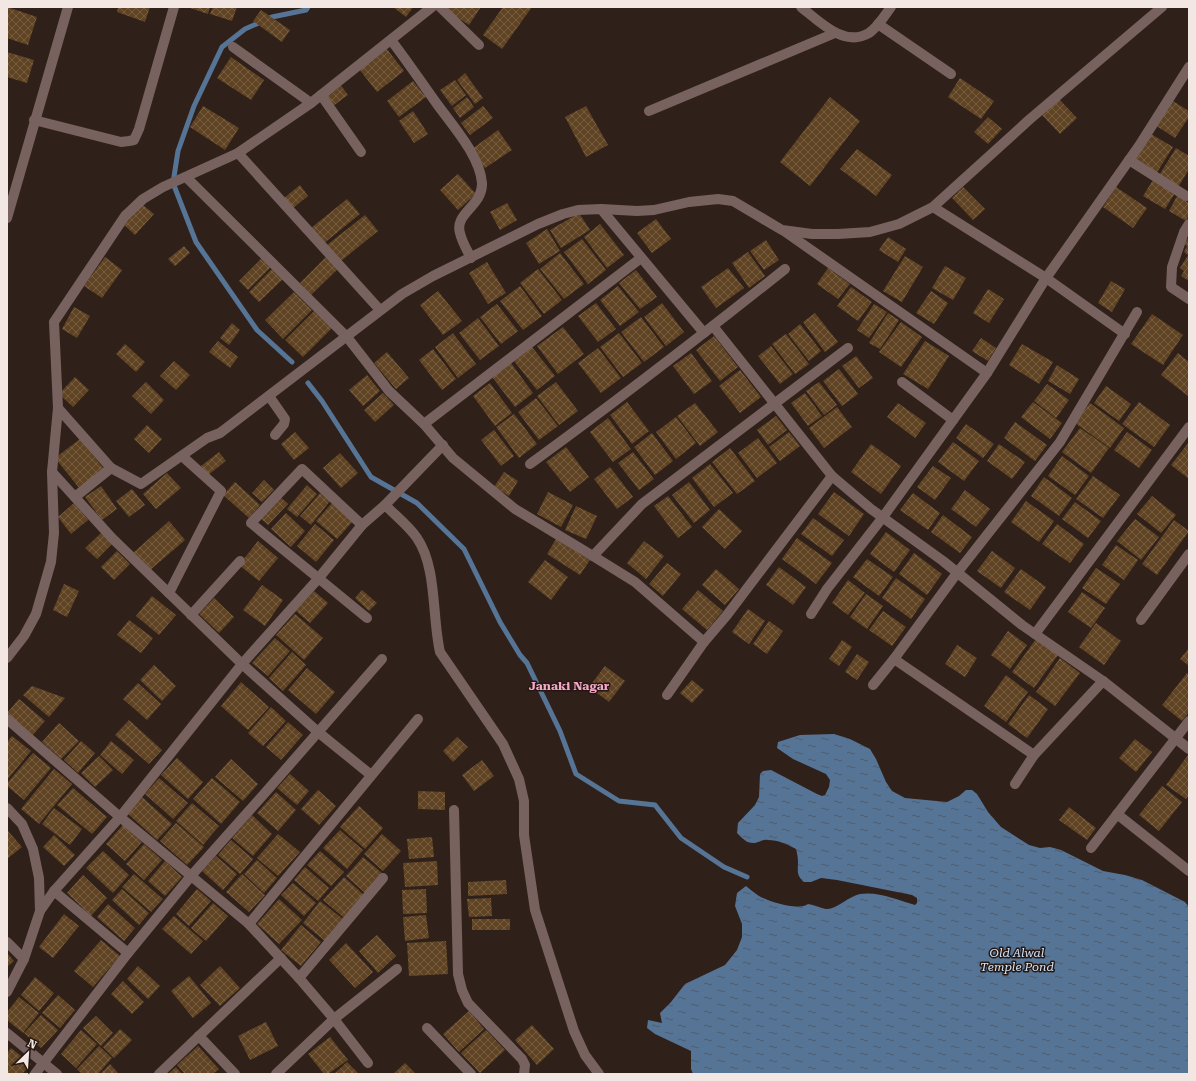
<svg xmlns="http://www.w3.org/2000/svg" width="1196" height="1081" font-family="'Roboto Serif',serif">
<defs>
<pattern id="water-ripples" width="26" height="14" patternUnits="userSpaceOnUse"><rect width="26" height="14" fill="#567495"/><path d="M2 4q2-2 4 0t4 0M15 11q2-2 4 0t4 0" fill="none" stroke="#505c6c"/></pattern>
<pattern id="building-cross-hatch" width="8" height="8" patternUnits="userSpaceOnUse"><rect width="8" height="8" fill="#5f4322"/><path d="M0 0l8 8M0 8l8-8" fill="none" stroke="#765e42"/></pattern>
</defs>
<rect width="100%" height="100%" fill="#2f201a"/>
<path fill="url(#water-ripples)" d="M834,734L850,739L870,749L876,759L886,782L892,791L905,798L947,802L959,796L966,790H972L977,794L988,812L1001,827L1029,845L1040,848L1050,847L1061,850L1103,871L1125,875L1142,880L1185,902L1189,907V1074H693L691,1069V1051L655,1034L647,1028L648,1020L662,1023L660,1013L671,1002L685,984L725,965L737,950L742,937V924L735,906L737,893L746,886C750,889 754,893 759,896C770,902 798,911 808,904C814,905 821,908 826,909C836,910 849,896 860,894C878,891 898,900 915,905L917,903V898L912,895L837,880L821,878L811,882H804C796,875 798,871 798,862C798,857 797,853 796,849C787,844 778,840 768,840C763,839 760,842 755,843C747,844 742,838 737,833L738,823L755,805L759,797L760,774L763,771L771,770L817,794L822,796L825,795L829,787L830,780L826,774L793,759L777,748L778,742L800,735Z"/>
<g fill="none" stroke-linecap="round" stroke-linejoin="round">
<g stroke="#567495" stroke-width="5">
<path d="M292,362L257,330L196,242L173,183L178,151L194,106L222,47L245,29L272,17L306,10L308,7"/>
<path d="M308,383L322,401L371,477L417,503L464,549L500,622L520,655L527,663L560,731L576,774L619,801L655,805L681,838L724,867L747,877"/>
</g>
</g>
<g fill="url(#building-cross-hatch)">
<path d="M7,7L37,17L28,45L7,38Z"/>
<path d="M118,7H150L145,22L117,12Z"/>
<path d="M187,7H210L208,14Z"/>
<path d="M213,7H237L232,21L210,14Z"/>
<path d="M393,7H413L406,17Z"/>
<path d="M449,7H481L469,25L447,11Z"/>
<path d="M503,7H532L502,49L483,35Z"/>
<path d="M261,10L290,30L282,42L253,21Z"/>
<path d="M386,48L404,71L377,92L359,69Z"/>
<path d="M7,52L34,60L27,83L7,77Z"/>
<path d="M231,57L264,80L251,100L217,78Z"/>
<path d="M465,73L483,98L475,104L457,80Z"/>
<path d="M960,78L994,101L981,119L948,97Z"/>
<path d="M455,80L466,95L452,106L440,90Z"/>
<path d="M413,81L426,97L399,117L387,101Z"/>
<path d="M340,84L348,95L333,106L325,95Z"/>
<path d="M467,97L474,107L460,118L453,108Z"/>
<path d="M830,97L860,121L810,186L780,162Z"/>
<path d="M1058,98L1077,118L1060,134L1041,114Z"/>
<path d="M1171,100L1189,111V117L1175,138L1155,125Z"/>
<path d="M203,106L239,128L225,150L190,127Z"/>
<path d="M483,106L493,118L470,135L461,123Z"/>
<path d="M586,106L608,145L586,157L565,117Z"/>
<path d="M413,111L428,134L414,143L399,121Z"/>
<path d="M988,117L1002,129L988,144L974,132Z"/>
<path d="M498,130L512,150L485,168L472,149Z"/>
<path d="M1151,134L1173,147L1156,174L1134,161Z"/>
<path d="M1176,148L1189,156V169L1177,189L1158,177Z"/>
<path d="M857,149L892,175L876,196L840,169Z"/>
<path d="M458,174L476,194L458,210L440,190Z"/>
<path d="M1153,180L1175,193L1165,209L1143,196Z"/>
<path d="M300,185L308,196L293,208L284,198Z"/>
<path d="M963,187L985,209L973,220L952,198Z"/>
<path d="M1116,187L1147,208L1133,228L1103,207Z"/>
<path d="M1177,196L1189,203V215L1186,221L1169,211Z"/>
<path d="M347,199L360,214L323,244L311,228Z"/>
<path d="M507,203L517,220L500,230L490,212Z"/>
<path d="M142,204L154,214L135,235L123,224Z"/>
<path d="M579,213L590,230L561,248L550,230Z"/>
<path d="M365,215L378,231L341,261L327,245Z"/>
<path d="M656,219L671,239L652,253L637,233Z"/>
<path d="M600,224L624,255L607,268L584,237Z"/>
<path d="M547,229L560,251L539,264L526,243Z"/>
<path d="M888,237L906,249L898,262L879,250Z"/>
<path d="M1189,237V281L1181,276L1184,271L1180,268L1188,255L1184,252L1187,246L1184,244Z"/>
<path d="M582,239L606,270L588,284L564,252Z"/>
<path d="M766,240L779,260L764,270L750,251Z"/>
<path d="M184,246L190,253L175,266L168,259Z"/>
<path d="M748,252L765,276L749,288L732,263Z"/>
<path d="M560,253L584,284L564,299L540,269Z"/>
<path d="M327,256L339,268L311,295L300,283Z"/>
<path d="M905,256L923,267L902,302L883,291Z"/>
<path d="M105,257L122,270L102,298L84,286Z"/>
<path d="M262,258L271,267L248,290L239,281Z"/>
<path d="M487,262L506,293L488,304L469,273Z"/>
<path d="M945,266L966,278L953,300L932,288Z"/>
<path d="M728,268L744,288L716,308L701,287Z"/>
<path d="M828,268L850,284L838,299L817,284Z"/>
<path d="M272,269L283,279L259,302L249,292Z"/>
<path d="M538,269L562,300L544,314L520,283Z"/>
<path d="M636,270L657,297L640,309L619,283Z"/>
<path d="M1111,281L1125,289L1112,312L1098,303Z"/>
<path d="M520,286L542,316L523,330L500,301Z"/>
<path d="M618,286L639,312L620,326L600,300Z"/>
<path d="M851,287L872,302L858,321L837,306Z"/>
<path d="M988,289L1004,299L989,323L973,313Z"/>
<path d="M438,291L462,321L443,335L420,305Z"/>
<path d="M931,291L948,303L934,324L916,313Z"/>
<path d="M294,292L312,310L283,339L265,320Z"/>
<path d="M596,303L616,329L598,342L578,316Z"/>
<path d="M662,303L684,332L666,346L644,317Z"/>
<path d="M497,304L518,331L501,344L480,317Z"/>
<path d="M874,304L887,312L869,338L857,330Z"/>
<path d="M74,307L90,316L77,338L62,329Z"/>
<path d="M314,311L332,328L303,357L285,340Z"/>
<path d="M815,313L838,342L825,352L803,322Z"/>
<path d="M888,313L899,320L880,349L869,343Z"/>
<path d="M1152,314L1183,335L1163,365L1131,344Z"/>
<path d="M641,317L664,347L644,362L621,332Z"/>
<path d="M478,318L499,346L480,360L459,333Z"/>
<path d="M901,322L922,337L901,367L879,352Z"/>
<path d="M232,323L240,330L229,345L220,338Z"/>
<path d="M800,324L821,351L809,361L788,334Z"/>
<path d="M563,327L584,354L558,374L537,346Z"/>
<path d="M453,333L476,364L458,378L435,347Z"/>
<path d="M619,333L642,363L623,377L600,347Z"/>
<path d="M786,334L809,364L795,374L772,344Z"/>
<path d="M714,336L738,367L720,381L696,350Z"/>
<path d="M981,338L996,348L988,361L972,351Z"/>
<path d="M218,341L238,357L230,368L209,352Z"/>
<path d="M925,341L949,356L928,389L903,374Z"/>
<path d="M125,344L145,362L136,372L116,354Z"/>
<path d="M1022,344L1053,362L1039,384L1009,365Z"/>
<path d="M771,346L793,374L780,384L758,356Z"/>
<path d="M532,347L555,376L537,390L514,361Z"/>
<path d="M598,348L621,378L601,393L578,363Z"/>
<path d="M433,349L456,379L442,390L419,360Z"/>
<path d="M387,352L409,378L396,389L374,363Z"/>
<path d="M691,353L712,381L694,394L673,366Z"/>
<path d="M1178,353L1189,362L1188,396L1161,375Z"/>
<path d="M856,356L873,378L859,388L842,366Z"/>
<path d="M174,361L190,375L176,390L160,376Z"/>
<path d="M511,363L533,393L515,407L492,377Z"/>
<path d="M1057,365L1079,379L1070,394L1048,381Z"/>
<path d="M839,369L858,394L842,406L823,381Z"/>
<path d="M740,370L761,397L740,413L719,386Z"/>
<path d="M367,375L380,391L363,406L349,390Z"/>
<path d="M75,377L89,390L73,407L59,394Z"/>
<path d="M146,382L164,400L151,414L132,396Z"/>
<path d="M556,382L578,411L559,425L537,396Z"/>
<path d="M819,382L837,405L824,415L806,391Z"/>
<path d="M490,383L512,413L495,426L473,396Z"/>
<path d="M1047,384L1069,400L1056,418L1034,401Z"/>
<path d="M1106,386L1131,404L1119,421L1094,403Z"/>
<path d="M383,393L394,405L375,422L364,410Z"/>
<path d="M805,393L822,416L808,426L791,403Z"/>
<path d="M536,398L558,426L539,440L518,412Z"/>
<path d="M627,402L649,431L632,444L610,415Z"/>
<path d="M1033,402L1062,423L1050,439L1021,417Z"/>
<path d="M1139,402L1170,425L1154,447L1122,424Z"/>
<path d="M695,403L718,432L700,446L677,416Z"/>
<path d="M898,403L926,423L915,438L887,417Z"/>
<path d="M1090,403L1124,428L1110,448L1075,423Z"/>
<path d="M837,407L852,427L824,448L809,428Z"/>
<path d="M514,414L537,444L519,458L496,427Z"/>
<path d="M776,416L787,430L768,445L757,430Z"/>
<path d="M676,417L696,443L676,459L656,432Z"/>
<path d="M608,418L631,449L613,462L590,432Z"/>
<path d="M1015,422L1047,445L1035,461L1004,438Z"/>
<path d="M966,424L994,444L983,458L956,438Z"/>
<path d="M147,425L162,439L149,453L134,439Z"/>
<path d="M1080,428L1109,448L1091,473L1062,452Z"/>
<path d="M494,430L514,456L501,466L481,440Z"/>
<path d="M295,432L309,448L294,460L281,444Z"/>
<path d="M789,432L800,446L780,461L769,447Z"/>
<path d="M1127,432L1152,450L1139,468L1114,450Z"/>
<path d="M652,433L673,461L655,475L634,447Z"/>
<path d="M758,438L777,463L757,478L738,453Z"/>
<path d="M80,439L104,469L80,489L55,458Z"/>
<path d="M953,442L979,461L964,481L938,462Z"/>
<path d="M1189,442V479L1171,465Z"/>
<path d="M871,444L901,466L881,494L851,472Z"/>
<path d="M999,444L1025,462L1012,479L987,461Z"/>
<path d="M566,447L589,477L570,492L546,462Z"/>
<path d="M730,448L755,481L737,494L712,462Z"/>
<path d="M219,452L226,461L208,475L201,466Z"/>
<path d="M633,452L654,479L639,490L618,463Z"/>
<path d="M340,453L358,473L341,488L323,468Z"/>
<path d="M1062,456L1089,476L1075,495L1048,476Z"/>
<path d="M710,464L733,493L714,507L692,478Z"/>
<path d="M933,466L951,478L935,500L917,487Z"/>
<path d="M610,467L633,497L617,509L594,479Z"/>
<path d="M504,472L518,481L509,496L494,487Z"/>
<path d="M167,473L181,488L156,509L143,494Z"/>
<path d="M1093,476L1120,495L1103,518L1076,499Z"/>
<path d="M1044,477L1072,498L1059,516L1031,496Z"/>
<path d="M264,480L274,490L262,502L252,493Z"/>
<path d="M235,482L260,505L249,518L223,495Z"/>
<path d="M689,482L710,510L694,523L672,495Z"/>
<path d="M307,485L317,494L297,517L287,509Z"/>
<path d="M101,486L117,509L102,520L85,497Z"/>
<path d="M132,489L145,505L129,517L116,501Z"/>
<path d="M965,490L990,509L976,527L951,509Z"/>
<path d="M548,492L573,505L561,527L537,514Z"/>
<path d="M834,492L864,514L849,536L818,514Z"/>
<path d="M320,493L330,501L311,525L300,516Z"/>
<path d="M913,493L940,513L928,530L900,510Z"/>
<path d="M278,495L288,504L268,525L258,516Z"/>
<path d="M668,496L692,527L678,538L654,506Z"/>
<path d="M1152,496L1176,515L1161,533L1137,514Z"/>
<path d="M1026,501L1054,521L1039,542L1011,522Z"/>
<path d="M333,502L354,520L337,539L316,521Z"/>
<path d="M1075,502L1101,521L1088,538L1062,519Z"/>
<path d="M74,503L88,520L71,534L58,517Z"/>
<path d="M576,506L597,516L586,539L565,530Z"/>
<path d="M719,509L742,531L725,549L702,527Z"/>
<path d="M286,513L305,531L291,547L271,529Z"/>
<path d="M943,515L972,537L960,553L931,532Z"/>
<path d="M813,518L844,540L832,556L801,534Z"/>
<path d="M1135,519L1159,537L1141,560L1117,541Z"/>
<path d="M1174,520L1189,531L1157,575L1142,564Z"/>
<path d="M169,521L185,540L149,571L133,553Z"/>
<path d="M315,524L334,540L316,562L297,546Z"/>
<path d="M1057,524L1084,544L1070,563L1042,544Z"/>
<path d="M886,532L910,550L894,572L870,554Z"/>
<path d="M101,533L112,544L97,559L85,548Z"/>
<path d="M797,538L832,563L816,584L782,559Z"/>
<path d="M556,539L590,560L580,575L547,554Z"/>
<path d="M258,541L278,558L259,581L239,565Z"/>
<path d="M644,541L664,556L646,579L627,563Z"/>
<path d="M1116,545L1138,560L1124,580L1102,565Z"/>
<path d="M117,551L130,564L114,580L101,567Z"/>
<path d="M992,551L1015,568L1001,588L977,571Z"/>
<path d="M914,553L942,574L927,595L899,574Z"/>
<path d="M867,559L893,577L879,596L853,577Z"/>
<path d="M545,560L568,577L551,600L528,582Z"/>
<path d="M667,563L681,574L663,596L649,584Z"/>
<path d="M779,567L806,587L793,605L766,585Z"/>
<path d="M1096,568L1120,584L1106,604L1082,588Z"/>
<path d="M716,569L739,589L725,605L702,585Z"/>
<path d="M1021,569L1046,587L1030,610L1004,592Z"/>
<path d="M896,578L925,599L911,619L882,598Z"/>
<path d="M848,580L865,593L848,615L832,603Z"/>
<path d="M64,584L79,591L67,617L53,610Z"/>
<path d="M262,585L283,600L265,626L243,610Z"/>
<path d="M362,590L377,603L369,611L355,598Z"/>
<path d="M698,590L723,611L707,630L682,609Z"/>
<path d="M314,591L328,603L310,623L296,611Z"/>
<path d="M1082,592L1105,608L1091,628L1068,612Z"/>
<path d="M866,594L883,606L867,629L850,617Z"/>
<path d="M152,596L176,615L159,635L136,616Z"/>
<path d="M214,598L234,617L219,633L199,614Z"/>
<path d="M748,609L765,621L749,644L732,632Z"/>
<path d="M883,611L906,627L892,646L869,630Z"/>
<path d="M295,614L323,638L304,660L276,635Z"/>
<path d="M129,620L153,638L141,653L117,635Z"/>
<path d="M769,621L783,631L767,654L753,644Z"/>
<path d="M1096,623L1121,641L1104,665L1079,647Z"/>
<path d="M1008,631L1027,645L1010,669L991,655Z"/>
<path d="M275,638L290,651L268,676L252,663Z"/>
<path d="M1036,639L1058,655L1034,688L1012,672Z"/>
<path d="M842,640L852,647L839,666L829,659Z"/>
<path d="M957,645L977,658L965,677L945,664Z"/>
<path d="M1189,648V666L1180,659Z"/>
<path d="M292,652L306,665L283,691L269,678Z"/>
<path d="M857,654L869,662L857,680L845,672Z"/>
<path d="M1060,658L1080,673L1055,706L1036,692Z"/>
<path d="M154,665L176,686L162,701L140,680Z"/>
<path d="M605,666L625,681L609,702L589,687Z"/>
<path d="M307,668L335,692L316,714L288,690Z"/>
<path d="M1187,673L1189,675V712L1182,721L1162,705Z"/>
<path d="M1006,675L1028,692L1006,722L984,706Z"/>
<path d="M692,680L704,690L692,703L680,693Z"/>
<path d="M241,682L269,707L248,730L221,706Z"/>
<path d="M138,683L161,704L147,720L123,699Z"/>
<path d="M32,686L65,698L49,717L23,695Z"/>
<path d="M1029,695L1048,709L1027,738L1008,724Z"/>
<path d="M19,699L45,721L31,737L7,716V713Z"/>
<path d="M271,707L286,721L263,746L248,733Z"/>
<path d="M129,720L162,750L149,764L115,735Z"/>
<path d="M288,722L303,735L281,760L266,747Z"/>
<path d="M59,723L79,741L61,759L42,742Z"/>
<path d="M12,736L31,751L7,780V742Z"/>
<path d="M457,737L468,747L453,762L443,751Z"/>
<path d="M1135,739L1152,752L1136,772L1119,758Z"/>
<path d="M81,741L95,753L78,773L64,760Z"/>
<path d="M111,741L134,760L122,774L100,755Z"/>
<path d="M33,753L51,768L24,800L7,786V783Z"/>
<path d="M1188,755L1189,756V795L1186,799L1166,785Z"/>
<path d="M99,756L113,770L95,787L81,773Z"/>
<path d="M177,758L203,782L188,799L161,775Z"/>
<path d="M231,759L258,784L243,801L215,777Z"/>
<path d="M482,760L494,776L474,791L462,775Z"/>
<path d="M54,769L72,784L39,824L21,809Z"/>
<path d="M290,774L309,791L297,805L277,788Z"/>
<path d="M159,778L188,803L173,819L145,794Z"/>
<path d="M212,778L240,802L221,824L193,799Z"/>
<path d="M1162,786L1182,802L1159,831L1139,815Z"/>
<path d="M73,788L107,817L92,834L57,805Z"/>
<path d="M318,790L336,806L319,825L301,809Z"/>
<path d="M418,791L445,792V810L418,809Z"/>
<path d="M276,792L296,810L278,831L257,813Z"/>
<path d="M142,797L172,824L157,840L128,814Z"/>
<path d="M192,803L219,826L203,845L176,821Z"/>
<path d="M359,806L383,828L365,849L340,827Z"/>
<path d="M1069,807L1096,828L1087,840L1059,820Z"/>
<path d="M54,808L82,829L70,845L42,824Z"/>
<path d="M252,815L272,834L253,856L232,838Z"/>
<path d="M176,823L204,847L187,865L160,841Z"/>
<path d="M123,825L142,842L125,861L106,844Z"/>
<path d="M340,830L363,850L347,869L323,848Z"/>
<path d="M8,831L22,847L7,859V833Z"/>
<path d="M278,834L300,852L278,876L257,858Z"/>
<path d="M382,834L401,851L383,871L364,854Z"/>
<path d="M54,835L75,855L64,866L43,847Z"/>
<path d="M432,837L434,857L409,859L407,839Z"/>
<path d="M231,840L253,859L240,874L218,855Z"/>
<path d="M144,844L162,860L144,880L126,864Z"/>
<path d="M103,851L129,875L113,893L86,868Z"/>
<path d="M320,851L344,872L331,886L307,865Z"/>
<path d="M216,856L237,874L223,890L202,871Z"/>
<path d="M363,857L382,873L365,893L346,876Z"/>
<path d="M257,860L277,878L264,893L244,874Z"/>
<path d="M165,861L182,877L165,896L148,881Z"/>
<path d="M437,861L438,885L405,887L403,863Z"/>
<path d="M305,867L329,888L318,901L294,880Z"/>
<path d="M134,874L163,899L151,912L122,887Z"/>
<path d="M242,874L265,895L249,912L226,892Z"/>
<path d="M83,875L107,898L91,916L67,893Z"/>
<path d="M344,877L364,895L344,918L323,900Z"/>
<path d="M506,880L507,894L468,896V882Z"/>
<path d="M293,883L316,903L304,916L281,895Z"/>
<path d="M122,889L149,913L139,925L112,900Z"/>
<path d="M197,889L211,901L189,926L176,914Z"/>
<path d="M426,889L427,913L403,914L402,890Z"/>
<path d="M491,898L492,916L469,917L467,899Z"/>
<path d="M279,899L302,920L279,944L257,924Z"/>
<path d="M320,901L343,919L325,941L303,923Z"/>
<path d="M213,903L228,916L206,941L191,928Z"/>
<path d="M108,904L135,928L124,941L97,917Z"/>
<path d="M64,914L79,926L53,958L39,947Z"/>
<path d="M426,915L429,938L405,941L403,917Z"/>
<path d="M174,916L203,941L191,954L162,929Z"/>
<rect x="472" y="919" width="38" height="11"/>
<path d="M301,925L321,942L301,966L281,950Z"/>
<path d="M377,935L396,956L378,973L359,951Z"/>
<path d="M101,940L120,956L93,987L74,971Z"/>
<path d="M446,941L448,974L409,976L407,943Z"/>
<path d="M346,943L373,972L355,988L329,960Z"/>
<path d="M7,953L14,961L7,967Z"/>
<path d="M138,966L160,986L148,999L127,979Z"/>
<path d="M220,966L240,988L220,1006L200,985Z"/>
<path d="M189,976L211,1003L193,1018L171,991Z"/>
<path d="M35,977L54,993L39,1011L21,995Z"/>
<path d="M123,981L144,1002L132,1014L111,994Z"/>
<path d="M58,995L75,1010L60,1028L42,1013Z"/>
<path d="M19,997L39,1013L23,1033L7,1020V1012Z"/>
<path d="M469,1011L484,1029L459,1052L443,1034Z"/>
<path d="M41,1015L58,1030L41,1048L24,1033Z"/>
<path d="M96,1016L113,1033L101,1046L83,1028Z"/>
<path d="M266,1022L278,1046L250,1060L238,1036Z"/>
<path d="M532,1025L554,1049L537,1065L515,1040Z"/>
<path d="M120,1029L132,1040L114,1058L103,1047Z"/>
<path d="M81,1030L97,1044L76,1068L61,1054Z"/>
<path d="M486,1030L505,1050L480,1073L461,1053Z"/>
<path d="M330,1037L348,1060L328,1074H324L308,1054Z"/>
<path d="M99,1046L112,1058L98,1074H82L77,1069Z"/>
<path d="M198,1046L219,1069L213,1074H185L177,1065Z"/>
<path d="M11,1048L31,1064L22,1074H7V1053Z"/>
<path d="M347,1062L359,1074H334Z"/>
<path d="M405,1063L416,1074H393Z"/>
<path d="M110,1064L119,1074H100Z"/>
<path d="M176,1067L182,1074H168Z"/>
</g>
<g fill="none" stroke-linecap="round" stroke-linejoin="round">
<g stroke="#77625f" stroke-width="10">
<path d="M440,7L479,45"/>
<path d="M801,7C819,21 844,48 869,33C878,27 885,15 891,7"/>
<path d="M878,24L951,74"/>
<path d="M391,40C407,61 422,83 437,104C453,126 480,156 482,183C483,206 454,213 460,233C462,242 467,250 471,258"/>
<path d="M233,47L311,103"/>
<path d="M321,95L361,152"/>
<path d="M649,111L835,33"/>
<path d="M34,120L121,142L129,141L134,140L139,129L174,7"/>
<path d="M238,153L380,310"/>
<path d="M1129,160L1186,196"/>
<path d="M186,177L347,337L389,391L424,424L453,458L515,509L593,556L635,582L704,642L727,615L832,476"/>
<path d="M933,207L1046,278L1125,334"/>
<path d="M601,209L637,211L654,210L689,202L718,199L733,201L782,230L812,234H838L870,232L899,224L933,207L1030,119L1162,7"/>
<path d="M7,218L68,7"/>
<path d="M1189,224L1184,232L1172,267L1171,287L1189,299"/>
<path d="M784,231L987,373"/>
<path d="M713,326L832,476L871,509L943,561L1022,625L1103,681L1189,749"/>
<path d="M902,382L953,420"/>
<path d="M269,396L285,419L284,424L275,435"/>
<path d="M58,408L111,468"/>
<path d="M424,424L641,258"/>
<path d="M530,464C617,401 701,336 785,269"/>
<path d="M52,472L112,538L242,664L318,732L371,775"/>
<path d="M75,497L111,468L141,484L207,438L220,433L402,294L433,276L538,224L563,214L578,210L601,209L704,333"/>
<path d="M385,505C396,516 409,526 417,538C437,567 432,617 440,652L503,744L519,779L524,801V835L535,910L574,1031L585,1055L599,1074"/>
<path d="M362,525L302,469L251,523L367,618"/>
<path d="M593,556L642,504L848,348"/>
<path d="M169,593L221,491L182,456"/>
<path d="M811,614L827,589L883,517L987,373L1046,278L1139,146L1189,67"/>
<path d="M191,615L240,561"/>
<path d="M1141,620L1189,554"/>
<path d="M1035,634L1189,427"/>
<path d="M7,658L24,636L36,614L51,562L54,533L52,472L58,408L54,322L125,216L143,199L163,187L238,153L311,103L432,7"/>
<path d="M894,659L1034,755"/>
<path d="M873,685L894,659L957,573L1060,442L1137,312"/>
<path d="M667,695L704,642"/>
<path d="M7,719L120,817L249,924L299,978L334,1019L368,1063"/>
<path d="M1015,784L1034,755L1103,681"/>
<path d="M7,808L22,824L33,849L39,878L40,911L24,959L7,992"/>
<path d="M454,810L458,974L462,990L468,1003L522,1059L525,1065L524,1074"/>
<path d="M1117,814L1189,871"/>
<path d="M1091,848L1189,721"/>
<path d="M54,891L128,953"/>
<path d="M40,911L54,891L120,817L242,664L318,579L362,525L385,505L443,445"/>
<path d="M249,924L418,719"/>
<path d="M7,942L24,959"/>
<path d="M299,978L383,878"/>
<path d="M427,1028L471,1074"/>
<path d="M7,1033L57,1074"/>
<path d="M199,1036L235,1074"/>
<path d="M35,1074L128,953L191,876L264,794L382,659"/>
<path d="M159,1074L281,958"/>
<path d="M276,1074L334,1019L397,969"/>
</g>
</g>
<g text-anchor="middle" stroke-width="3" stroke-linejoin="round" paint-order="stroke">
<g font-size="12" font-weight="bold" fill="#f4a7c8" stroke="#251711">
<text x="569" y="690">Janaki Nagar</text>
</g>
<g font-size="12" font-style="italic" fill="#d3e6fd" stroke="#251711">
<text x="1017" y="957">Old Alwal<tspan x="1017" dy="14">Temple Pond</tspan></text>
</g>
</g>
<rect width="1196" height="1081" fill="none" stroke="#f2e7e3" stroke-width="16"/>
<g transform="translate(28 1053) rotate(25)" stroke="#251711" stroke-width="3" paint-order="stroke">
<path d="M0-3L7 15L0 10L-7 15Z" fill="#f2e7e3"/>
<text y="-6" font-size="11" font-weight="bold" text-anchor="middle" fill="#f2e7e3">N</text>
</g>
</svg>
